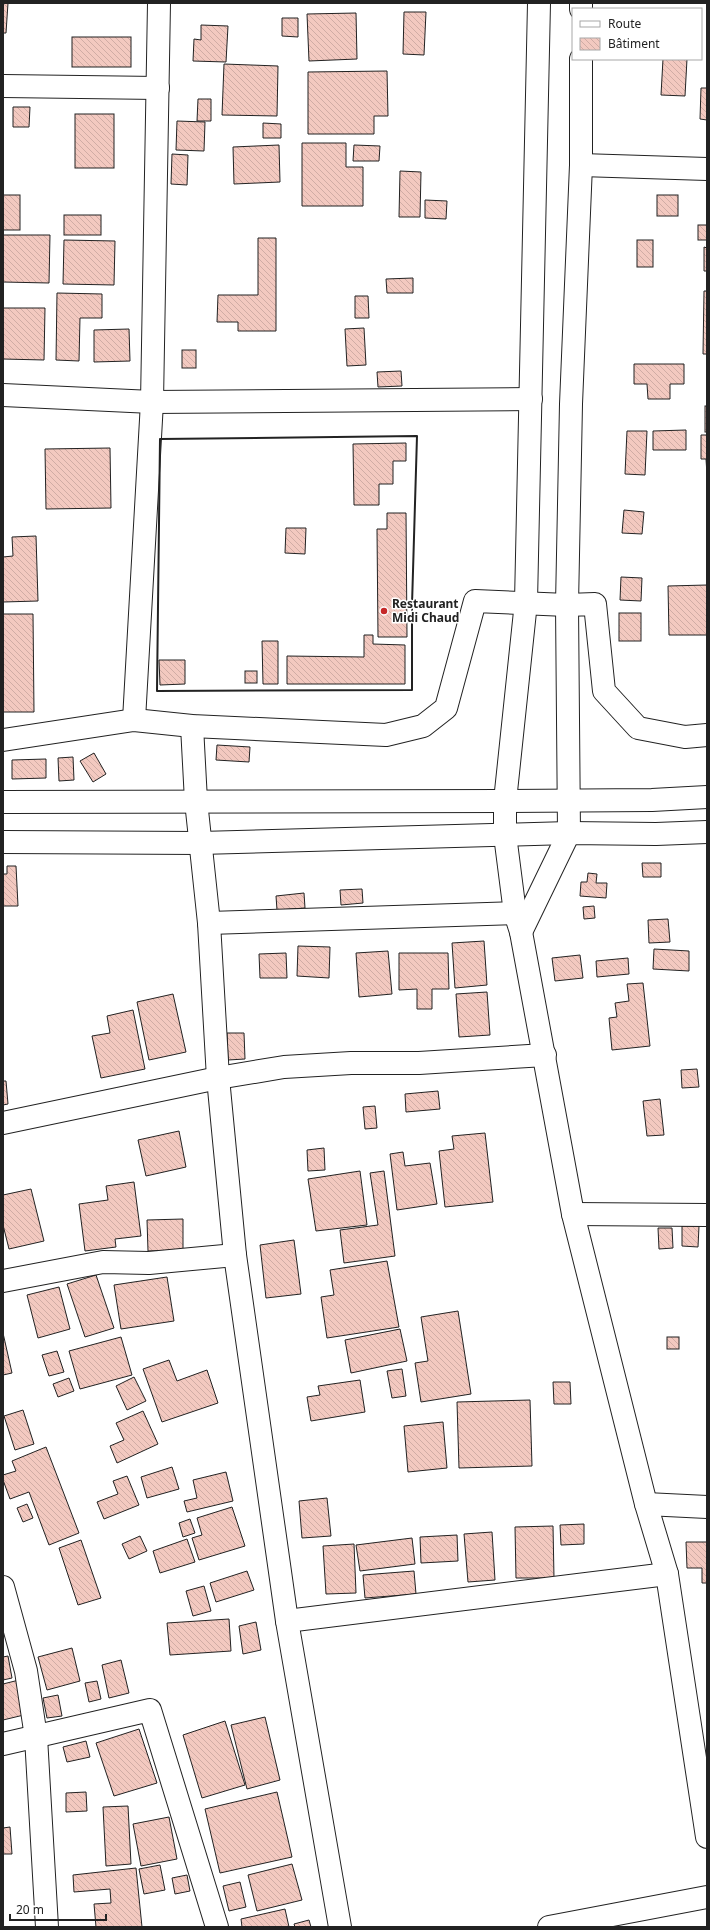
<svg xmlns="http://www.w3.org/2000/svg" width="710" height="1930" font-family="'Noto Sans',sans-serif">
<defs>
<pattern id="building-back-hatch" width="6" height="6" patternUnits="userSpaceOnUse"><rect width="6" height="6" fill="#f3c9c0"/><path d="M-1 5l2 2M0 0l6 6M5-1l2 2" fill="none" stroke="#d0aca5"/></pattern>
</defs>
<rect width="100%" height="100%" fill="#fff"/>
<g fill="url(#building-back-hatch)" stroke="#222">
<path d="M3,3H8L6,33H3Z"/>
<path d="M404,12H426L424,55L403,54Z"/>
<path d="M356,13L357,59L309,61L307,14Z"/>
<path d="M282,18H298V37L282,36Z"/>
<path d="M201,25L228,26L226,62L193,61L194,39L201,40Z"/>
<rect x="72" y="37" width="59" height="30"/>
<path d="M663,59H687L685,96L661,95Z"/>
<path d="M224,64L278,66L277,116L222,115Z"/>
<path d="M387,71L388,116H374V134H308V72Z"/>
<path d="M701,88H707V120L700,119Z"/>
<path d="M198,99H211V121H197Z"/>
<path d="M13,107H30L29,127H13Z"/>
<rect x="75" y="114" width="39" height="54"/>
<path d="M177,121L205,122L204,151L176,150Z"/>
<path d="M263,123L281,124V138H263Z"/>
<path d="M302,143H346V167H363V206H302Z"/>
<path d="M279,145L280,182L234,184L233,147Z"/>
<path d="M354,145L380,146L379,161H353Z"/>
<path d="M172,154L188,155L187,185L171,184Z"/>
<path d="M400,171L421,172L420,217H399Z"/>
<rect x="3" y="195" width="17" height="35"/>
<rect x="657" y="195" width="21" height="21"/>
<path d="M425,200L447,201L446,219L425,218Z"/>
<rect x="64" y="215" width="37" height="20"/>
<rect x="698" y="225" width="9" height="15"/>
<path d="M3,235H50L49,283L3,282Z"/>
<path d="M258,238H276V331H238V322H217L218,295H258Z"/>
<path d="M64,240L115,241L114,285L63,284Z"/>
<rect x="637" y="240" width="16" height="27"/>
<path d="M704,247L707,248V271H704Z"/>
<path d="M413,278V293H387L386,279Z"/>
<path d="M704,291H707V354H703Z"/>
<path d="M57,293L102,294V318H80L79,361L56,360Z"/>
<path d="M355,296H368L369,318H355Z"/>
<path d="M3,308H45L44,360L3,359Z"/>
<path d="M364,328L366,365L347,366L345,329Z"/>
<path d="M129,329L130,361L94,362V330Z"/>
<rect x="182" y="350" width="14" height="18"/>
<path d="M634,364H684V384H670V399H648L647,384H634Z"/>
<path d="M401,371L402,386L378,387L377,372Z"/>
<rect x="705" y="406" width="2" height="26"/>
<path d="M686,430V450H653V431Z"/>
<path d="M627,431H647L645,475L625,474Z"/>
<path d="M701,435H707V475L706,459H701Z"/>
<path d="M406,443V461H393V484H379V505H354L353,444Z"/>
<path d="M110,448L111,508L46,509L45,449Z"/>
<path d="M624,510L644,512L642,534L622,533Z"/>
<path d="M387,513H406L407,637H378L377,529H387Z"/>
<path d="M286,528H306L305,554L285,553Z"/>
<path d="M36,536L38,601L3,602V557L13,556L12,537Z"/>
<path d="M621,577L642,578L641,601L620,600Z"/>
<path d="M707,585V635H669L668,586Z"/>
<rect x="619" y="613" width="22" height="28"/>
<path d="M3,614H33L34,712H3Z"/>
<path d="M364,635H373V644L405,645V684H287V656L364,657Z"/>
<path d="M262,641H278V684H263Z"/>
<path d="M159,660H185V684L160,685Z"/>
<rect x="245" y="671" width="12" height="12"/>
<path d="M217,745L250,747L249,762L216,760Z"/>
<path d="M94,753L106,774L93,782L80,761Z"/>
<path d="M73,757L74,780L59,781L58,758Z"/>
<path d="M46,759V778L12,779V760Z"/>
<path d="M642,863H661V877H643Z"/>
<path d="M7,866H16L18,906H3V874H7Z"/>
<path d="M588,873L597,874L596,883H607L606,898L580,896L581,882H587Z"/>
<path d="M362,889L363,903L341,905L340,890Z"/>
<path d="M304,893L305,908L277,910L276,896Z"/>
<path d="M594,906L595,918L584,919L583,907Z"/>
<path d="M668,919L670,942L649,943L648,920Z"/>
<path d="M484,941L487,985L455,988L452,943Z"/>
<path d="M298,946L330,947L329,978L297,976Z"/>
<path d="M654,949L689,951V971L653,969Z"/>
<path d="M388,951L392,994L359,997L356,953Z"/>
<path d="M286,953L287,978H260L259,954Z"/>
<path d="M399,953H448L449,989H432V1009H417V989L399,990Z"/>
<path d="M580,955L583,978L555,981L552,958Z"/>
<path d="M628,958L629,974L597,977L596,961Z"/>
<path d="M643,983L650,1046L612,1050L609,1018L617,1017L615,1003L629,1001L627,984Z"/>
<path d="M487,992L490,1035L459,1037L456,994Z"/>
<path d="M173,994L186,1052L149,1060L137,1002Z"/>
<path d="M133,1010L145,1069L101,1078L92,1036L110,1033L107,1016Z"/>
<path d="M227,1033H244L245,1059L228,1060Z"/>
<path d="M697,1069L699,1087L682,1088L681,1070Z"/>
<path d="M3,1081H6L8,1104L3,1105Z"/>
<path d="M438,1091L440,1109L406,1112L405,1094Z"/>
<path d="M660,1099L664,1135L647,1136L643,1101Z"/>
<path d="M375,1106L377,1128L365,1129L363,1107Z"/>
<path d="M179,1131L186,1167L146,1176L138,1140Z"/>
<path d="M485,1133L493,1202L445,1207L439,1151L454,1149L452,1136Z"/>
<path d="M324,1148L325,1170L308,1171L307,1150Z"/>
<path d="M403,1152L405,1166L430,1163L437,1204L397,1210L390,1154Z"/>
<path d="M360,1171L367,1225L316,1231L308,1179Z"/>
<path d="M384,1171L395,1256L344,1263L340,1230L378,1225L370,1173Z"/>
<path d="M134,1182L141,1236L115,1239L116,1247L85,1251L79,1204L108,1200L106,1186Z"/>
<path d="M31,1189L44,1241L9,1249L3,1225V1195Z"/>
<path d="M183,1219V1250L148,1251L147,1220Z"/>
<path d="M682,1226H699L698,1247L682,1246Z"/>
<path d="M658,1228H672L673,1248L659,1249Z"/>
<path d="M294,1240L301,1294L266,1298L260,1245Z"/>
<path d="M387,1261L399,1327L327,1338L321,1297L334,1295L330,1270Z"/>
<path d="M96,1275L114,1328L85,1337L67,1284Z"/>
<path d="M167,1277L174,1321L121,1329L114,1285Z"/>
<path d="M59,1287L70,1329L38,1338L27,1295Z"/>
<path d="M458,1311L471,1394L421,1402L415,1363L428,1361L421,1317Z"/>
<path d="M400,1329L407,1361L351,1373L345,1340Z"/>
<path d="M3,1333L12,1373L3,1375Z"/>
<path d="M121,1337L132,1375L80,1389L69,1351Z"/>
<rect x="667" y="1337" width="12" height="12"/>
<path d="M57,1351L64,1372L49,1376L42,1355Z"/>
<path d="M169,1360L177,1381L207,1370L218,1403L162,1422L143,1369Z"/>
<path d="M402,1369L406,1396L392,1398L387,1371Z"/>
<path d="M134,1377L146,1401L127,1410L116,1386Z"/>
<path d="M69,1378L74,1391L58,1397L53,1384Z"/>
<path d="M360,1380L365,1412L311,1421L307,1397L320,1395L318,1386Z"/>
<path d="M553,1382H570L571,1404H554Z"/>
<path d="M530,1400L532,1466L459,1468L457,1402Z"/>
<path d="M23,1410L34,1444L15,1450L4,1416Z"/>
<path d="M143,1411L158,1444L117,1463L110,1446L124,1440L116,1423Z"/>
<path d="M443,1422L447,1468L408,1472L404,1426Z"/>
<path d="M46,1447L79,1533L49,1545L29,1492L10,1499L3,1480V1475L16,1471L12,1461Z"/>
<path d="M172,1467L179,1489L147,1498L141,1477Z"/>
<path d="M226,1472L233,1501L187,1512L184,1501L197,1498L193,1480Z"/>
<path d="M127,1476L139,1505L104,1519L97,1502L118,1494L113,1481Z"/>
<path d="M327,1498L331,1536L302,1538L299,1501Z"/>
<path d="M27,1504L33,1518L23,1522L17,1508Z"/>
<path d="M232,1507L245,1546L199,1560L192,1538L202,1535L197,1518Z"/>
<path d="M190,1519L195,1533L183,1537L179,1523Z"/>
<path d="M584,1524V1544L561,1545L560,1525Z"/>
<path d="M553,1526L554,1578H516L515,1527Z"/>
<path d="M492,1532L495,1580L468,1582L464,1534Z"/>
<path d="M457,1535L458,1561L421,1563L420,1537Z"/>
<path d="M140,1536L147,1551L129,1559L122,1544Z"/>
<path d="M412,1538L415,1564L360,1571L356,1545Z"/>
<path d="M187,1539L195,1562L160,1573L153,1551Z"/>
<path d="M81,1540L101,1598L78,1605L59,1548Z"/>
<path d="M686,1542H707V1583H702V1568H687Z"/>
<path d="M354,1544L356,1593L326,1594L323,1546Z"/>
<path d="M247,1571L254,1590L216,1602L210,1583Z"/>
<path d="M414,1571L416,1594L365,1598L363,1575Z"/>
<path d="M204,1586L211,1611L193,1616L186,1591Z"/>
<path d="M229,1619L231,1651L170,1655L167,1623Z"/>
<path d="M256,1622L261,1650L243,1654L239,1626Z"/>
<path d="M72,1648L80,1681L47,1690L38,1657Z"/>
<path d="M8,1656L12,1678L3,1680V1657Z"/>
<path d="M121,1660L129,1693L109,1698L102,1665Z"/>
<path d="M19,1680L28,1714L3,1720V1684Z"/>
<path d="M97,1681L101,1699L89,1702L85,1683Z"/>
<path d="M58,1695L62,1716L47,1718L43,1698Z"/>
<path d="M265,1717L280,1780L247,1789L231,1725Z"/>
<path d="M225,1721L245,1785L202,1798L183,1735Z"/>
<path d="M139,1729L157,1783L114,1796L96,1743Z"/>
<path d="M86,1741L90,1757L67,1762L63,1747Z"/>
<path d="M86,1792L87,1811L66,1812V1793Z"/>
<path d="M277,1792L292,1857L220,1873L205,1809Z"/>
<path d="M128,1806L131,1864L106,1866L103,1807Z"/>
<path d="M169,1817L177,1859L141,1866L133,1824Z"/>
<path d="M10,1827L12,1854H3V1828Z"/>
<path d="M292,1864L302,1900L257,1911L248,1875Z"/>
<path d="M160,1865L165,1890L144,1894L139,1869Z"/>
<path d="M136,1868L142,1927H96L94,1904L111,1903L110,1889L74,1892L73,1875Z"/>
<path d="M187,1875L190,1891L175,1894L172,1878Z"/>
<path d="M240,1882L246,1907L229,1911L223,1886Z"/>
<path d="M285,1909L289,1927H242L241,1919Z"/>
<path d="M309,1920L311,1927H295L294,1924Z"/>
</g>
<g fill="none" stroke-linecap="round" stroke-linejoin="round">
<g stroke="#222" stroke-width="24">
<g id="minor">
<path d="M3,86L158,88"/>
<path d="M581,165L707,169"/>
<path d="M3,395L152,402L531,399"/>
<path d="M134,720L152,402L159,3"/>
<path d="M192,726L196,801L209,923L218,1078L235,1255L287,1621L340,1927"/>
<path d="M3,740L134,720L192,726L386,735L423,726L446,708L475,601L567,605L595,604L604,691L638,728L685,737L707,735"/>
<path d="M505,835L515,913L521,932L573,1214L646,1504L667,1574L707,1837"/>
<path d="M209,923L515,913"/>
<path d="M521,932L569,833"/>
<path d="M3,1123L218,1078L284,1067L351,1063H419L545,1055"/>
<path d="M573,1214L707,1215"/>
<path d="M3,1281L103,1262L149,1263L235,1255"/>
<path d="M646,1504L707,1507"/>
<path d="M3,1587L26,1671L36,1737L47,1927"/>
<path d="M287,1621L667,1574"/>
<path d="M3,1744L150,1710L217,1927"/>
<path d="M549,1927L707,1897"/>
</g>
</g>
<g stroke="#222" stroke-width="24">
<g id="tertiary">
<path d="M581,9V3"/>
<path d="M569,833L567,605L571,404L581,165V59"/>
<path d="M505,835V801L526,602L539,3"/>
</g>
</g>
<g stroke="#222" stroke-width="24">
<g id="trunk">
<path d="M3,802L505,801L652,800L707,797"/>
<path d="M3,842L200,843L569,833L656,834L707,832"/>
</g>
</g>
<use href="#minor" stroke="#fff" stroke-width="22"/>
<use href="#tertiary" stroke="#fff" stroke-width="22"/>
<use href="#trunk" stroke="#fff" stroke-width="22"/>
<path stroke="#222" stroke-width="2" d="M417,436L412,605V690L157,691L160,439Z"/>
</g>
<circle fill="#c62828" stroke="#fff" stroke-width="1.5" cx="384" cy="611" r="4"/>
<g text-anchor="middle" stroke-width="3" stroke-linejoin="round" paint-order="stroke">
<g font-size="12" font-weight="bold" fill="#222" stroke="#fff" text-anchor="start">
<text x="392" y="608">Restaurant<tspan x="392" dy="14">Midi Chaud</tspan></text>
</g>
</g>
<rect width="710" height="1930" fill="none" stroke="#222222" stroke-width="8"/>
<rect x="572" y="8" width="130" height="52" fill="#ffffff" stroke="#a7a7a7"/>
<rect x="580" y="21" width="20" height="6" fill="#ffffff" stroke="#a7a7a7"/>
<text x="608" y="28" font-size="12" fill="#222222">Route</text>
<rect x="580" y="38" width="20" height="12" fill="url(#building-back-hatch)" stroke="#a7a7a7"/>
<text x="608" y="48" font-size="12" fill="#222222">Bâtiment</text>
<path d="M10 1914v6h96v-6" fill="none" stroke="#222222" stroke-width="2"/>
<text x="16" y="1914" font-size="12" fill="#222222" stroke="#ffffff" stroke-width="3" paint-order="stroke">20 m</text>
</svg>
